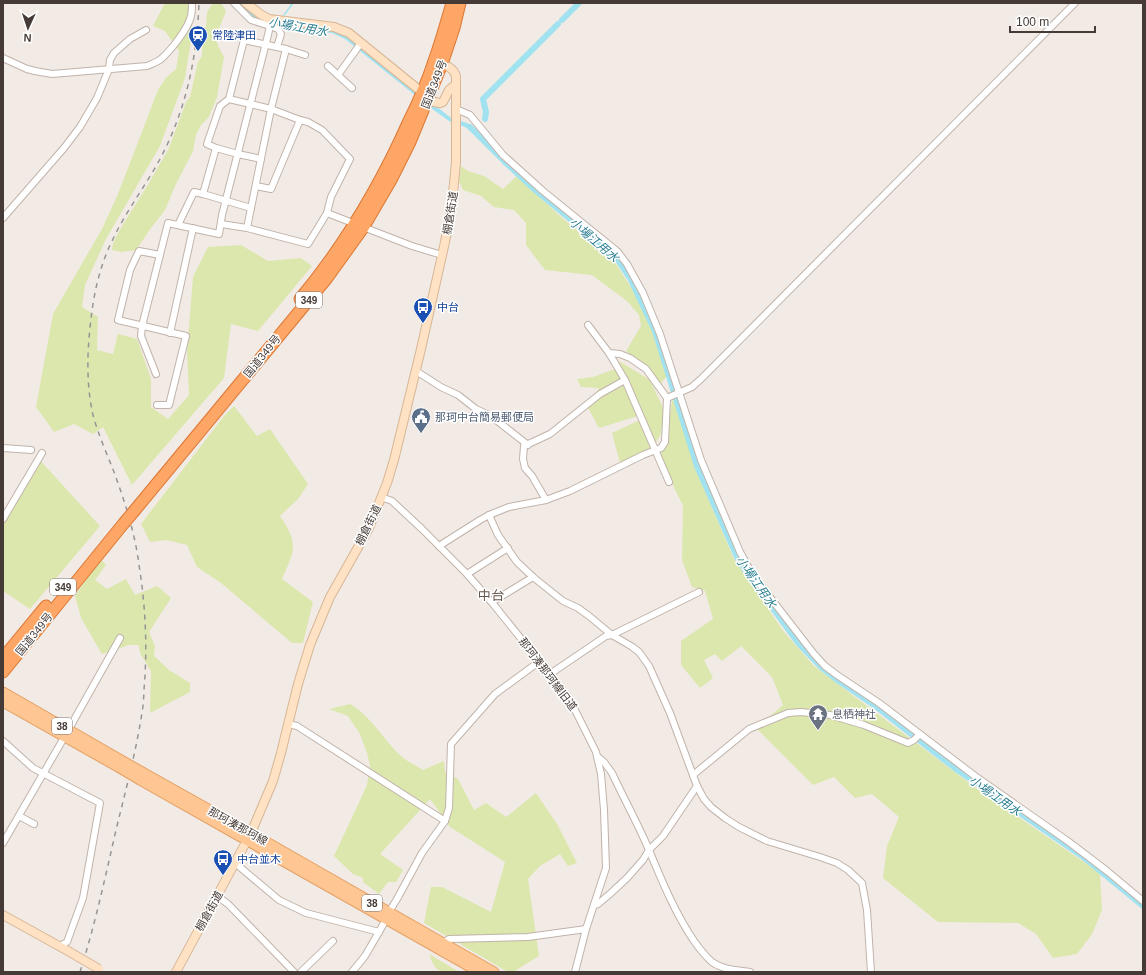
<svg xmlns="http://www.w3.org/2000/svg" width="1146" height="975" font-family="Helvetica,'Noto Sans JP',sans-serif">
<rect width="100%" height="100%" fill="#f2ebe5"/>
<g fill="#dbe7ad">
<path d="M165,3H190L192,34L185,78L160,146L106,239L85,285L82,307L98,317L97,350L113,354L118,334L137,339L151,379V407L168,419L189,395L187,351L193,277L208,247L241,245L268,261L301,258L312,266L258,331L231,324L224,378L132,485L103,427L93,434L74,424L54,432L36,407L53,314L102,229L118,194L158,90L166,78L176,69L179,51L165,31L153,26Z"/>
<path d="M213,3H221L226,11L216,37L218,46L224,57L217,97L209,117L201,125L196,135L193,151L175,186L165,210L151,228L136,250L121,252L112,250L113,243L122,226L149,183L169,148L186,102L190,97L198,62L202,56L203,31L206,26L207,12Z"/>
<path d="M461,166L468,171L484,176L503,189L517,176L561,217L613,259L635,294L653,333L668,375L660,384L647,367L626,351L641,326L639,315L627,301L592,275L545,270L526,245V223L514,210L494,207L481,196L463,190L459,181Z"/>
<path d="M619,361L650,380L665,412L660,436L656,442L648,449L620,463L612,433L644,418Z"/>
<path d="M615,369L626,385L638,416L599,428L588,408L599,388L581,387L577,379L593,377Z"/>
<path d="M676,399L695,468L734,559L784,632L814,666L980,791L1100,873L1102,910L1092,934L1077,954L1053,958L1036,934L1018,923L938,922L883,878L887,846L899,817L872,794L855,798L834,777L813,785L756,728L783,705L772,677L741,646L722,661L715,654L704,660L713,678L700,688L681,665V641L713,619L705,591L692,587L682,560L683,506L659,456L668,444L670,415L672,401Z"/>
<path d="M234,406L257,436L270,429L308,484L298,499L280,516C299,544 295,550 282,579L313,602L303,643H292L221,583L197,567L187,545L166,540L150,542L141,524L224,416Z"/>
<path d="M37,457L100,526L30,609L3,591V514Z"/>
<path d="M100,558L106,565L95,580L107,589L126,579L135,595L157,586L171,598L149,632L155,646L154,656L169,670L190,683V692L150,713L151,671L140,653L139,645H129L102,654L81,618L75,596Z"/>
<path d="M350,704C371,716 382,738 400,755C406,761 415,765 423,770L444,761L445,772L458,779L474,810L486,803L506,817L536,793L557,824L577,863L568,866L560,854L540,866L528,879L539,956L513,972H508L424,923L431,887H442L491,912L505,862L450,827L430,799L380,854L403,870L396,882H388L379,894L363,882V878L353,874L334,856L367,785L370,765L367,753L360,734L348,716L329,709Z"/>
<path d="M429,954L459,972C440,972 436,974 429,954Z"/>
</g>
<path fill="#a1e2f0" d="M268,21L332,29L348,36L451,118L467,123L477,130L474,133L465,127L449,121L431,108L345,39L332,33L267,24Z"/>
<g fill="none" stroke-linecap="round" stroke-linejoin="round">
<path stroke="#a1e2f0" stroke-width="1.5" d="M284,15L293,3"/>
<g stroke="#a1e2f0" stroke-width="6">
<path d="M239,3C244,12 253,18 262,21"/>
<path d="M562,20L579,3"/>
<path d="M485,119L486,112L483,99L558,24"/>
<path d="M470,127L504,161L534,189L616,257L630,278L655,331L697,466L738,559L747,573L799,644L822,668L836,679L874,705L956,769L1082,856L1143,906"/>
</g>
<g stroke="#c1b3aa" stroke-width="8">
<g id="street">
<path d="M270,26L278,29L281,34L277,47"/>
<path d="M286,49L305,55"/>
<path d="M3,58L27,69L35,71L52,74L147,66C152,64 157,62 161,59C171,50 188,29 191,16C192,12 192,7 192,3"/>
<path d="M328,66L352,88"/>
<path d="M338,75L361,43"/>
<path d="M456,109L470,115L503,155L543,191L617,251L627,264L643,293L660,334L701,460L740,552L752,574L814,654L825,666L837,675L879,703L975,776L1069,842L1107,871L1143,901"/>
<path d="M216,148L207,144L220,106L229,99"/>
<path d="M256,186L271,189L300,120"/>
<path d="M203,194L251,208"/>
<path d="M327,213L412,246L442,255"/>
<path d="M3,218L64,148L80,127L97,98L109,69L110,60L114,53L130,39L146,30"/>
<path d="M221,224L247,228L308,244L327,213L331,197L350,159L322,130L308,122L300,120L271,109L229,99L244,40L286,49L271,109L247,228"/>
<path d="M178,225L194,192L203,194L216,148L238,154L261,159"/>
<path d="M588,325L609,353L625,380L669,482"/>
<path d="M170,333L193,228"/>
<path d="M416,371L441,387L458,395L476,409L491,416L528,445"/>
<path d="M156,374L141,336L142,326L168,223L219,234L222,215L267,39L270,26L251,20L234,3"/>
<path d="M667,398L692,387L701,379L1075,3"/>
<path d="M157,405H169L186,336L118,320L130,270L139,251L160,255"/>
<path d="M3,448L31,450"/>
<path d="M381,497L392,501L422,529L467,574L494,605L563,691L574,708L596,752L601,774L604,810L606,868L586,929L575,972"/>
<path d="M546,500L532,476L525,468L523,459L524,446L550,434L600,394L625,380"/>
<path d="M489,515L498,535L517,562L533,577L563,601L578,608L589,616L612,635L631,646L639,652L649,666L670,713L697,786L704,799L711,807L725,818L739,827L767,841L820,857L837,863L848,870L862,883L867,910L871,972"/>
<path d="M3,519L42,453"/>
<path d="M439,546L480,520L489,515L509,507L546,500L570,491L643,455L661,448L665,442L667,398L646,369L630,358L620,354L609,353"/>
<path d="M467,574L508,548"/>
<path d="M492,602L533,577"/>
<path d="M550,674L606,636L612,635L699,592"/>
<path d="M288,724L297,726L445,821"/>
<path d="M3,741L33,768L100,803L83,898L67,942L60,946"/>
<path d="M598,757L604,762L612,773C624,799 638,824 649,850C662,881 675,913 694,941C699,948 705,956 712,962C723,970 737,970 750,972"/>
<path d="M693,775L749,729L788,713L801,712L830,715L864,725L908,743L914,740L920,734"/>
<path d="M19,816L34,824"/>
<path d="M3,843L65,736L120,638"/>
<path d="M235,863L279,900L306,913L379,932"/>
<path d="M217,896L228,904L294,972"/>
<path d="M594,905L598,904L611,893L627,878L643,860L649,850L663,836L697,786"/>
<path d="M443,943L449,939L528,937L586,929"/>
<path d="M301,972L333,941"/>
<path d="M352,972L365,956L379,932L386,919L389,912L397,899L422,853L445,821L449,808L451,744L495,694L540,661"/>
</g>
</g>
<g stroke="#d6b697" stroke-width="10">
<g id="secondary">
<path d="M246,3L260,14L269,19L334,27L349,33L418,89"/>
<path d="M434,102L440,103L443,102L449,90L456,84"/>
<path d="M3,915L68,951"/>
<path d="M176,972L251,833L273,781L281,753L298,684L310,645L330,597L369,528L387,483L394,460L421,349L445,242L452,204L456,162V76C453,67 445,65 437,62"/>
</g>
</g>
<g stroke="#e39e62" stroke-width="11">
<g id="primary">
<path d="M3,692L121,760"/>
<path d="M3,702L118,767"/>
<path d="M144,773L251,833L494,972"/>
<path d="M140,780L479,972"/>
</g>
</g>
<g stroke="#dc7735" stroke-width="13">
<g id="highway">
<path d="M300,299C344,246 380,186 408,123C418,103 427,83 434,61C441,42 446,23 452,3"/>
<path d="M135,510L327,278L363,228L391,180L410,142L442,64L454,28L460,3"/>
<path d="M3,658L46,606"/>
<path d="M3,672L124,523"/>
</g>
</g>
<use href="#street" stroke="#fff" stroke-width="6"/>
<use href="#secondary" stroke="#fee2c3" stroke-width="8"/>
<use href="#primary" stroke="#fec692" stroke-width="9"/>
<use href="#highway" stroke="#fda665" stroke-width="11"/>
<path stroke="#959595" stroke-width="1.5" stroke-dasharray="5 5" stroke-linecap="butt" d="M80,972C95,925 105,878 116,830C126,789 137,748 143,706C144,696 144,686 145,676C147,639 145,602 139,565C135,533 125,502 114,472C107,454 98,434 93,415C86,384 87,351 91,319C94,291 101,262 114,237C127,210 146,185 160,159C186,110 197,58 199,3"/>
<g stroke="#d6b697" stroke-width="10" stroke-linecap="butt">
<path id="secondary-bridge" d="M68,951L99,969"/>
</g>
<g stroke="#e39e62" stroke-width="11" stroke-linecap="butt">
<g id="primary-bridge">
<path d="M121,760L144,773"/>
<path d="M118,767L140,780"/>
</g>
</g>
<g stroke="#dc7735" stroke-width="13" stroke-linecap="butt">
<path id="highway-bridge" d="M124,523L135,510"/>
</g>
<use href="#secondary-bridge" stroke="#fee2c3" stroke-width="8"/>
<use href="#primary-bridge" stroke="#fec692" stroke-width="9"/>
<use href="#highway-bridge" stroke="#fda665" stroke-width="11"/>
</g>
<defs>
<g id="station-pin" transform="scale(1)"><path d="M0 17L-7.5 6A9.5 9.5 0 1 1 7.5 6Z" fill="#1a4fb4" stroke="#fff"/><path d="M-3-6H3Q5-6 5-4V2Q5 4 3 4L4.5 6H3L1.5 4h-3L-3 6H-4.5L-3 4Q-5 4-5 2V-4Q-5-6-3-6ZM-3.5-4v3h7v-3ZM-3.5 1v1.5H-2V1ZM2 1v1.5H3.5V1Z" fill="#fff"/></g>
<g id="bus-pin" transform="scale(1)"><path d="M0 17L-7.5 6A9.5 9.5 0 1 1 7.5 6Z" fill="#1a4fb4" stroke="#fff"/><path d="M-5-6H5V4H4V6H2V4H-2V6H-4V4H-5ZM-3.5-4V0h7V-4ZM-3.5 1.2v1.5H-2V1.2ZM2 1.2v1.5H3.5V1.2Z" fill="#fff"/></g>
<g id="civic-pin" transform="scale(1)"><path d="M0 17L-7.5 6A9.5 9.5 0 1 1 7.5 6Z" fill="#5c6f8a" stroke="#fff"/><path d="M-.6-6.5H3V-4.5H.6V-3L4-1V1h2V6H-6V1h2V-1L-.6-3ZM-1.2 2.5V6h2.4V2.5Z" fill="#fff"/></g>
<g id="temple-pin" transform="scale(1)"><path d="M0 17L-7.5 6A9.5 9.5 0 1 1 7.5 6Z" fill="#6b7280" stroke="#fff"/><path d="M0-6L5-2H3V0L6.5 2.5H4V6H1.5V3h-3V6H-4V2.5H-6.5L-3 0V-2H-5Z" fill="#fff"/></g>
</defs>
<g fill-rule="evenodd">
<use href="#station-pin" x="198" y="35"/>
<use href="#bus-pin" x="423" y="307"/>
<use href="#civic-pin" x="421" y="417"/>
<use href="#temple-pin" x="818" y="714"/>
<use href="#bus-pin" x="223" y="859"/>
</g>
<g text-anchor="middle" stroke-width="3" stroke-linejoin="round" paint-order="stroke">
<g fill="#fff" stroke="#7d7572" stroke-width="1">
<rect x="296" y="292" width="26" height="16" rx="3"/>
<rect x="50" y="579" width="26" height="16" rx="3"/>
<rect x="52" y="718" width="20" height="16" rx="3"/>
<rect x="362" y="895" width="20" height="16" rx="3"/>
</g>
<g font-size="10" font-weight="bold" fill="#453a35">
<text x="309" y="304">349</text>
<text x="63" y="591">349</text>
<text x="62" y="730">38</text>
<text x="372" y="907">38</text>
</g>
<g font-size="11" fill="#164399" stroke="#fff" text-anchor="start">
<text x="212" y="39">常陸津田</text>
<text x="437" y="311">中台</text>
<text x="237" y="863">中台並木</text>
</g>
<g font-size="11" fill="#453a35" stroke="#fff">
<text transform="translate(434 84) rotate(-69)" y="4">国道349号</text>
<text transform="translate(450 213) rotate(-81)" y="4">棚倉街道</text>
<text transform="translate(262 356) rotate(-51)" y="4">国道349号</text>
<text transform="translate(368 525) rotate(-64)" y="4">棚倉街道</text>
<text transform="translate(34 634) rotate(-51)" y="4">国道349号</text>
<text transform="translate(548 674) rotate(53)" y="4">那珂湊那珂線旧道</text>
<text transform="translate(238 826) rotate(29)" y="4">那珂湊那珂線</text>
<text transform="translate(209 911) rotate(-61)" y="4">棚倉街道</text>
</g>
<g font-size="11" fill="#4e5e75" stroke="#fff" text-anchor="start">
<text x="435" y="421">那珂中台簡易郵便局</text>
</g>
<g font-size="11" fill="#5b616d" stroke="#fff" text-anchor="start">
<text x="832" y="718">息栖神社</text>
</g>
<g font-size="12" font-style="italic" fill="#287d90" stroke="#fff">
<text transform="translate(298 27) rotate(10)" y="4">小場江用水</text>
<text transform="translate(594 240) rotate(41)" y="4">小場江用水</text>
<text transform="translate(756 582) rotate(55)" y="4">小場江用水</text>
<text transform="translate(995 796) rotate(35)" y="4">小場江用水</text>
</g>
<g font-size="13" fill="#67564c" stroke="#fff">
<text x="491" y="600">中台</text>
</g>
</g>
<rect width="1146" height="975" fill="none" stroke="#453a35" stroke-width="8"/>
<g transform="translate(28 28) rotate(183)" stroke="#ffffff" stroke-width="3" paint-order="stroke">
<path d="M0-3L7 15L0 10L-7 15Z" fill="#453a35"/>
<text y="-6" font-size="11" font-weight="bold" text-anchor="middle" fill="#453a35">N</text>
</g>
<path d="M1010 26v6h85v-6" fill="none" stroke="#453a35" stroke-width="2"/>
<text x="1016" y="26" font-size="12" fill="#453a35" stroke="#ffffff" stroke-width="3" paint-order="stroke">100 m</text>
</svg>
